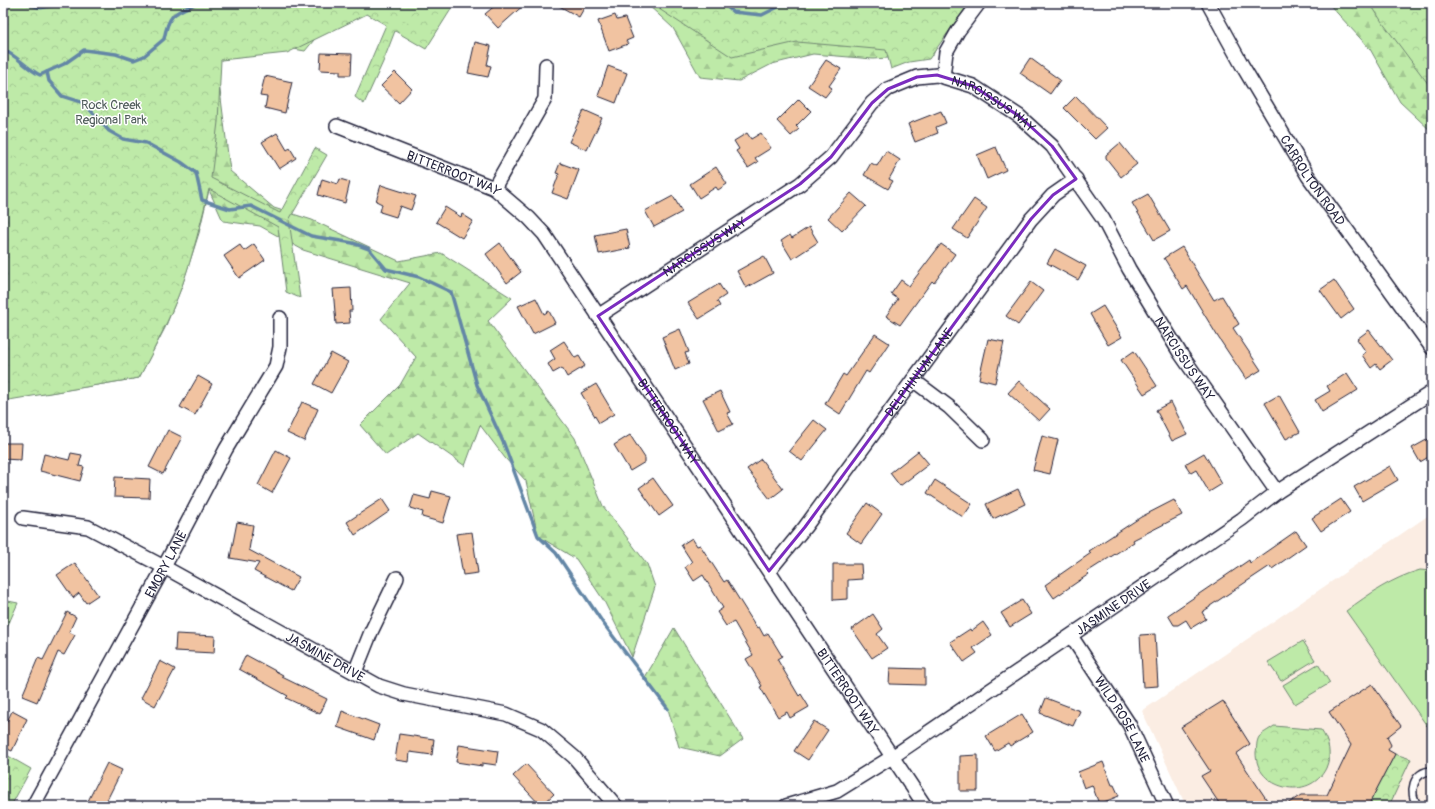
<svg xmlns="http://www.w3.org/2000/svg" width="1435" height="809" font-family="Pangolin,sans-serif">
<defs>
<pattern id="forest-firs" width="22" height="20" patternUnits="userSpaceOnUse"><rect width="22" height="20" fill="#beeaa8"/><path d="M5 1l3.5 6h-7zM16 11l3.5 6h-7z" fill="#a3c892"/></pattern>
<pattern id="park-crowns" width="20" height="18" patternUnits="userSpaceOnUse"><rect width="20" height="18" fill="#beeaa8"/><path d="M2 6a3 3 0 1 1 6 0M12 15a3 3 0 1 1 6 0" fill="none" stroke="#a3c892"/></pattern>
<pattern id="water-ripples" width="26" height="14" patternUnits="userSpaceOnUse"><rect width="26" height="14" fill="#8ec9ed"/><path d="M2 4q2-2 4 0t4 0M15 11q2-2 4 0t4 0" fill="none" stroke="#7aaccc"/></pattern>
</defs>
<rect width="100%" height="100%" fill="#fff"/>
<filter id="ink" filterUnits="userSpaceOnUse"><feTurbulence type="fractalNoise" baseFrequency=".025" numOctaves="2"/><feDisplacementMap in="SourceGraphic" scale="8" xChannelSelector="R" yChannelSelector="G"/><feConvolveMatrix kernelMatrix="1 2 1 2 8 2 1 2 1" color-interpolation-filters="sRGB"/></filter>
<g filter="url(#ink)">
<path fill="#fbede3" d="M1432,513V806H1186L1142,711Z"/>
<g fill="#beeaa8" stroke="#708672">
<path d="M1420,570L1432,571V722L1427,726L1346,611C1369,594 1392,578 1420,570Z"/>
<path d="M1303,641L1315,660L1281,681L1268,662Z"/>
<path d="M1318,664L1330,683L1295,704L1283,685Z"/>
</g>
<g fill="url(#forest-firs)" stroke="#708672">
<path d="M3,3H344L305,51L266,44L217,49L218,74L230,171L274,208L312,220L399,261L441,253L512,298L488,321L575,438L603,506L647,564L655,587L632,657L604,601L576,559L538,536L526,481L505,458L480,425L465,466L418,433L386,455L360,425L400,385L416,357L381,319L410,283L303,250L260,226L223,221L209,190L199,233L182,286L165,328L139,378L43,394L3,396Z"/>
<path d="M646,3H963L945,28L933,55L873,59L813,54L772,64L739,81L700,77L673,28Z"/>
<path d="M1328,3H1432V132L1400,102L1370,49Z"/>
<path d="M3,600L18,603L3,636Z"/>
<path d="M674,628L743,739L720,756L679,747L668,709L644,679Z"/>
</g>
<g fill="url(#park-crowns)" stroke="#708672">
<path d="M3,3H455L426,49L395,31L383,62L364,104L355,97L386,25L367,14L287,53L221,60L218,122L211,178L280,213L315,148L327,155L289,220L300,298L286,292L278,227L209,189C201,222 193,255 182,286C170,318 155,348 139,378L3,401Z"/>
<path d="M650,3H969L929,59L909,62L891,69L886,50L797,42L732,57Z"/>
<path d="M1370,3H1432V89L1382,22Z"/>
<path d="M1274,726L1321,730C1329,742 1332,754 1326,768C1310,802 1255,790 1256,752C1257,748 1256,742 1259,737C1262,733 1269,730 1274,726Z"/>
<path d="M3,753L31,769L11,806H3Z"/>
<path d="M1395,754L1411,759L1389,806H1368Z"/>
</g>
<path fill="url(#water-ripples)" stroke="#6386a6" d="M21,3H99L93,5L67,4L41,9Z"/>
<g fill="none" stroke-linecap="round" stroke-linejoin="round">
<g stroke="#6386a6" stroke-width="3.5">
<path d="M724,3L725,5L733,12L762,15L778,7L781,3"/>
<path d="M3,50C18,56 26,68 40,75L64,64L84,50L116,54L134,60L144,56L164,39C169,13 174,13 197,3"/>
<path d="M47,72L49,81L62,96L84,103L109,131L123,139L146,143L181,162L196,173L202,200L230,209L251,206L311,236L353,243L369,249L386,269L419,277L451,292L477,385L504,444L538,536L556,553L603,623L668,709"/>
</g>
</g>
<g fill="#f1c3a1" stroke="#22223b">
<path d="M498,3H526L498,28L485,14Z"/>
<path d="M554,3H587L579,17Z"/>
<path d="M615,15L617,20L625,18L633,38L626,41L628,44L609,51L598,21Z"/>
<path d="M475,42L491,46L487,65L491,66L488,77L468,73Z"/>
<path d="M321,53L352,54L351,75H340V71L320,70Z"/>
<path d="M1030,58L1060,80L1050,94L1020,73Z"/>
<path d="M826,60L841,69L829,86L832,88L825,97L808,86Z"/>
<path d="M608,66L627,73L616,103L598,96Z"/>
<path d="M395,72L412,89L399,103L381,86Z"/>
<path d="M265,76L292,82L285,113L265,108L267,97L260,96Z"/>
<path d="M1076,96L1107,128L1095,139L1064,108Z"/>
<path d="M799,99L811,111L796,126L799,129L791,136L777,121Z"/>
<path d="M584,110L602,118L587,150L569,142Z"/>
<path d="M941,111L946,123L936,127L938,133L915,142L908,124Z"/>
<path d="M277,133L287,150L290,148L296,158L279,169L262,142Z"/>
<path d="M747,133L751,139L761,133L771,148L755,158L758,162L748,168L736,151L739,149L734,141Z"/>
<path d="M1120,143L1137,164L1121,177L1106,158V155Z"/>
<path d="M996,147L1006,170L987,179L977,155Z"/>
<path d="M886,151L900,160L889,179L893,181L888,189L864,175L871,163L877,166Z"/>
<path d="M560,163L579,170L568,199L552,193L559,174L556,173Z"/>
<path d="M716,167L727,184L718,190L716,187L699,198L690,184Z"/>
<path d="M322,179L338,184L340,179L350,182L345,203L318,195Z"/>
<path d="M381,185L416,196L411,210L400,206L396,217L380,212L382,204L376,201Z"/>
<path d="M851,193L866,206L842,231L828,218Z"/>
<path d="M1148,194L1170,231L1154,240L1132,203Z"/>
<path d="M673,196L682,212L654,227L645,211Z"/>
<path d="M974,199L987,208L967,238L953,229Z"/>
<path d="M445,207L461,217L462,214L473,221L462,238L436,222Z"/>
<path d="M809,227L818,242L792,259L781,241L790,235L792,238Z"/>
<path d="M626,229L630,248L599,254L595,235Z"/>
<path d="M500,243L521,272L507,283L486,254Z"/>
<path d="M254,244L265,260L239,278L224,256L240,245L244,251Z"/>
<path d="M941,244L955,254L934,283L932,281L900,325L886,316L898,299L891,294L901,280L909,286Z"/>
<path d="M1182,247L1214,300L1222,296L1239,324L1233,328L1261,370L1246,379L1218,337L1187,286L1183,289L1164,258Z"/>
<path d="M1055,249L1086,266L1078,280L1047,263Z"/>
<path d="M764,256L773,273L746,288L737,271Z"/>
<path d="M1334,280L1354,309L1341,319L1320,290Z"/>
<path d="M1031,282L1043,291L1018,325L1006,316Z"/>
<path d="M719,284L726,295L717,301L720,306L699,319L688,303Z"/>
<path d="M351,288L352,311H349L350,323L336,324L333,289Z"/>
<path d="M536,298L544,314L549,311L555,323L533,334L518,306Z"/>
<path d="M1103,306L1122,337L1108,345L1090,314Z"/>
<path d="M680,329L689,352L685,353L689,364L675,370L662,337Z"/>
<path d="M1369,330L1392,360L1380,369L1376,364L1371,368L1362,355L1366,352L1357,339Z"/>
<path d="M875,334L889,343L869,373L866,371L840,414L825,404L843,374L846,376Z"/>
<path d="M988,339L1004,342L995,383L979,379Z"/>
<path d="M564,341L575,358L579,356L585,366L567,377L562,368L553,373L548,364L555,359L550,350Z"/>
<path d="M1134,351L1157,386L1144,394L1121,360Z"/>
<path d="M331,353L348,362L331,393L314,384Z"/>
<path d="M1347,373L1358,390L1322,412L1315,400L1330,391L1327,386Z"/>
<path d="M198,376L212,384L195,415L180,407Z"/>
<path d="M1019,381L1050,409L1039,421L1008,393Z"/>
<path d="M596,384L614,414L599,423L581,393Z"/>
<path d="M720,391L730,412L727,413L733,424L719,431L703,399Z"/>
<path d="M1279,395L1300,432L1286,439L1265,403Z"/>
<path d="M302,402L318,409L304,441L287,433Z"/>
<path d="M1171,402L1187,434L1172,441L1156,410Z"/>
<path d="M814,420L827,430L802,461L789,451Z"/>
<path d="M168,430L182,437L163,474L149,467Z"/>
<path d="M630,435L645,458V462L630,471L614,445Z"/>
<path d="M1042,436L1058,440L1050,474L1033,470Z"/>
<path d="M1432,437V455L1420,462L1412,448Z"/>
<path d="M3,443H22L21,460L3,459Z"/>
<path d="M276,450L291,458L272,493L258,485Z"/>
<path d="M918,451L929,464L900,486L890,473Z"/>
<path d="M71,453L82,455L79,466L84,467L80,481L40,471L44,454L69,460Z"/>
<path d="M1204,453L1222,484L1209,492L1196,470L1191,473L1185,464Z"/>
<path d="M761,459L783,489L770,499L747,469Z"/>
<path d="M1390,466L1398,480L1362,501L1354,487Z"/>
<path d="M115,477L150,479L149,498L114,497Z"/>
<path d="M653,478L673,506L659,516L639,488Z"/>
<path d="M935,480L972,504L963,517L927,493Z"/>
<path d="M1018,489L1025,504L993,519L986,504Z"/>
<path d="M432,491L451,496L443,523L422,517L423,512L410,508L414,495L430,499Z"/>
<path d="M382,499L390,511L355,535L347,522Z"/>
<path d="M1341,499L1350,512L1321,531L1312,518Z"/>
<path d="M1174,500L1182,515L1133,540L1134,542L1087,572L1089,574L1054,598L1045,585L1091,553L1089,551L1141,517Z"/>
<path d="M867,503L882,514L861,544L846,533Z"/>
<path d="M237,522L253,525L249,550L299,577L291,591L254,571L259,563L230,558Z"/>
<path d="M1296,531L1306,545L1272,569L1270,566L1210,606V607L1202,612L1206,619L1191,628L1186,620L1178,625H1174L1168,615L1249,560L1250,563Z"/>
<path d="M472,532L478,573L463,575L456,534Z"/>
<path d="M692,538L697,546L700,545L724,582L727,580L757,628L759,627L764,636L768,633L782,656L777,659L799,696L801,694L809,707L790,718L787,712L778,717L760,687L762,686L746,659L753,655L734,622L726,626L717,612L723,608L703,575L694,581L685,567L692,562L681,545Z"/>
<path d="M75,563L98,595L86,603L79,593L73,598L57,575Z"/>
<path d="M833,564H861L862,579L848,580V599L833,600Z"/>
<path d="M1022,600L1031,614L1010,627L1001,613Z"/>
<path d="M67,612L76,617L69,632L75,635L64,655L58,652L37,702L22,696L38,658L43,660Z"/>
<path d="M873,614L883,629L877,634L887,648L872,658L852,629Z"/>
<path d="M983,622L992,635L973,648L977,653L964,662L950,642L970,629L971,631Z"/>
<path d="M176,634L215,636L214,653L175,651Z"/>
<path d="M1155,634L1158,686L1143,687L1140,635Z"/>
<path d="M246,655L283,675L282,677L327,699L320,714L286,698L288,696L239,669Z"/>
<path d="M160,661L175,669L155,706L141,698Z"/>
<path d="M890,668L925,669V685L889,684Z"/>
<path d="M1372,684L1401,726L1387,737L1391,745L1388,750L1395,754L1368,806H1284L1301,795H1327L1351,745L1329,712Z"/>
<path d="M1046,698L1080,711L1073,726L1040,713Z"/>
<path d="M1223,701L1250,744L1236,754L1271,806H1221L1201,776L1210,771L1181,727Z"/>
<path d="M12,711L27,719L12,751L3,747V730Z"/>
<path d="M342,711L379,725L374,740L337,727Z"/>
<path d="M1022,714L1033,732L1010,746L1008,743L995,751L986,736Z"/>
<path d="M814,721L828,730L808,760L794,751Z"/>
<path d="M399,734L434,739L432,755L410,752L409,762L395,760Z"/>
<path d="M459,745L498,751L496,765L482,763V766L456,762Z"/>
<path d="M978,755V791H960V756Z"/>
<path d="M1103,762L1112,785H1114L1119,796L1099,804L1092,785L1084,788L1078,772Z"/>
<path d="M107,763L122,770L104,806H99L88,801Z"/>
<path d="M526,764L554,794L541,806L513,776Z"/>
</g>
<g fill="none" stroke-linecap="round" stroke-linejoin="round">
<g stroke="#22223b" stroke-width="10">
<path id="lane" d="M1418,806C1408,793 1413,771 1432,771"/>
</g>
<g stroke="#22223b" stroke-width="16">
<g id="street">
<path id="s1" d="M1208,3L1242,65L1308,176L1432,348"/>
<path d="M943,77L946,52L958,31L979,3"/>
<path id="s2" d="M337,126L494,188L529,218L544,234L925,806"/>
<path d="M494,188L545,99L546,65"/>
<path id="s3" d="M598,316L800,184L831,157L872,103L888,89L917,77L937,75L973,86L1019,116L1052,146L1103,219L1129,269L1180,353L1277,492"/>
<path d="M913,380L949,407L983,440"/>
<path id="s4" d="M23,518L88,527L164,567L379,686L404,694L506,714L541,729L574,757L616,806"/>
<path id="s5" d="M769,571L805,527L1031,219L1053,195L1076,179"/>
<path id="s6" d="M1071,636L1129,724L1167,806"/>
<path d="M355,672L371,632L397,578"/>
<path id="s7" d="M33,806L164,567L226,449L276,366L280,347V318"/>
<path id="s8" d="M786,806L837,791L892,757L1242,519L1277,492L1432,392"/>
</g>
</g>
<use href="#lane" stroke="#fff" stroke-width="7"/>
<use href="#street" stroke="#fff" stroke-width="13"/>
</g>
</g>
<path fill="none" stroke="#7b2cbf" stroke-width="3" stroke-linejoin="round" d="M937,75L973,86L1019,116L1052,146L1076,179L1053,195L1031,219L805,527L769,571L598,316L800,184L831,157L872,103L888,89L917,77Z"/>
<g text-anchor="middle" stroke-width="3" stroke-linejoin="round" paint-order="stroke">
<g font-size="13" fill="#515e5c" stroke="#fff">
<text x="111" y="109">Rock Creek<tspan x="111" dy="15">Regional Park</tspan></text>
</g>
<g font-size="13" fill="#22223b" stroke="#fff">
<text dy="5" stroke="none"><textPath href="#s3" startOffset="487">NARCISSUS WAY</textPath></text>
<text dy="5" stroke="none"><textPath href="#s2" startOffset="126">BITTERROOT WAY</textPath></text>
<text dy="5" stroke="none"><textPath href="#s1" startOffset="206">CARROLTON ROAD</textPath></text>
<text dy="5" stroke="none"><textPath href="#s3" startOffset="127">NARCISSUS WAY</textPath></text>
<text dy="5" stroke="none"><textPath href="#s3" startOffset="811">NARCISSUS WAY</textPath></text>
<text dy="5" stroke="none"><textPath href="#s5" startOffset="249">DELPHINIUM LANE</textPath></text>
<text dy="5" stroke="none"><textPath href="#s2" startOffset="462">BITTERROOT WAY</textPath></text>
<text dy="5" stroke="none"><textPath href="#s7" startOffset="276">EMORY LANE</textPath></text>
<text dy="5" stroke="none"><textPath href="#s8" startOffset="385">JASMINE DRIVE</textPath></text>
<text dy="5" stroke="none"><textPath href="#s4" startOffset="336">JASMINE DRIVE</textPath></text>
<text dy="5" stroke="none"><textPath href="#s2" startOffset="786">BITTERROOT WAY</textPath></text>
<text dy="5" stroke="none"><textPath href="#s6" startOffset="98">WILD ROSE LANE</textPath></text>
</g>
</g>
<rect width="1435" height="809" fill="none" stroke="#fff" stroke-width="16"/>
<rect x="8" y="8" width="1419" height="793" fill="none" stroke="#22223b" stroke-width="1.5" filter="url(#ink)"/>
</svg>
